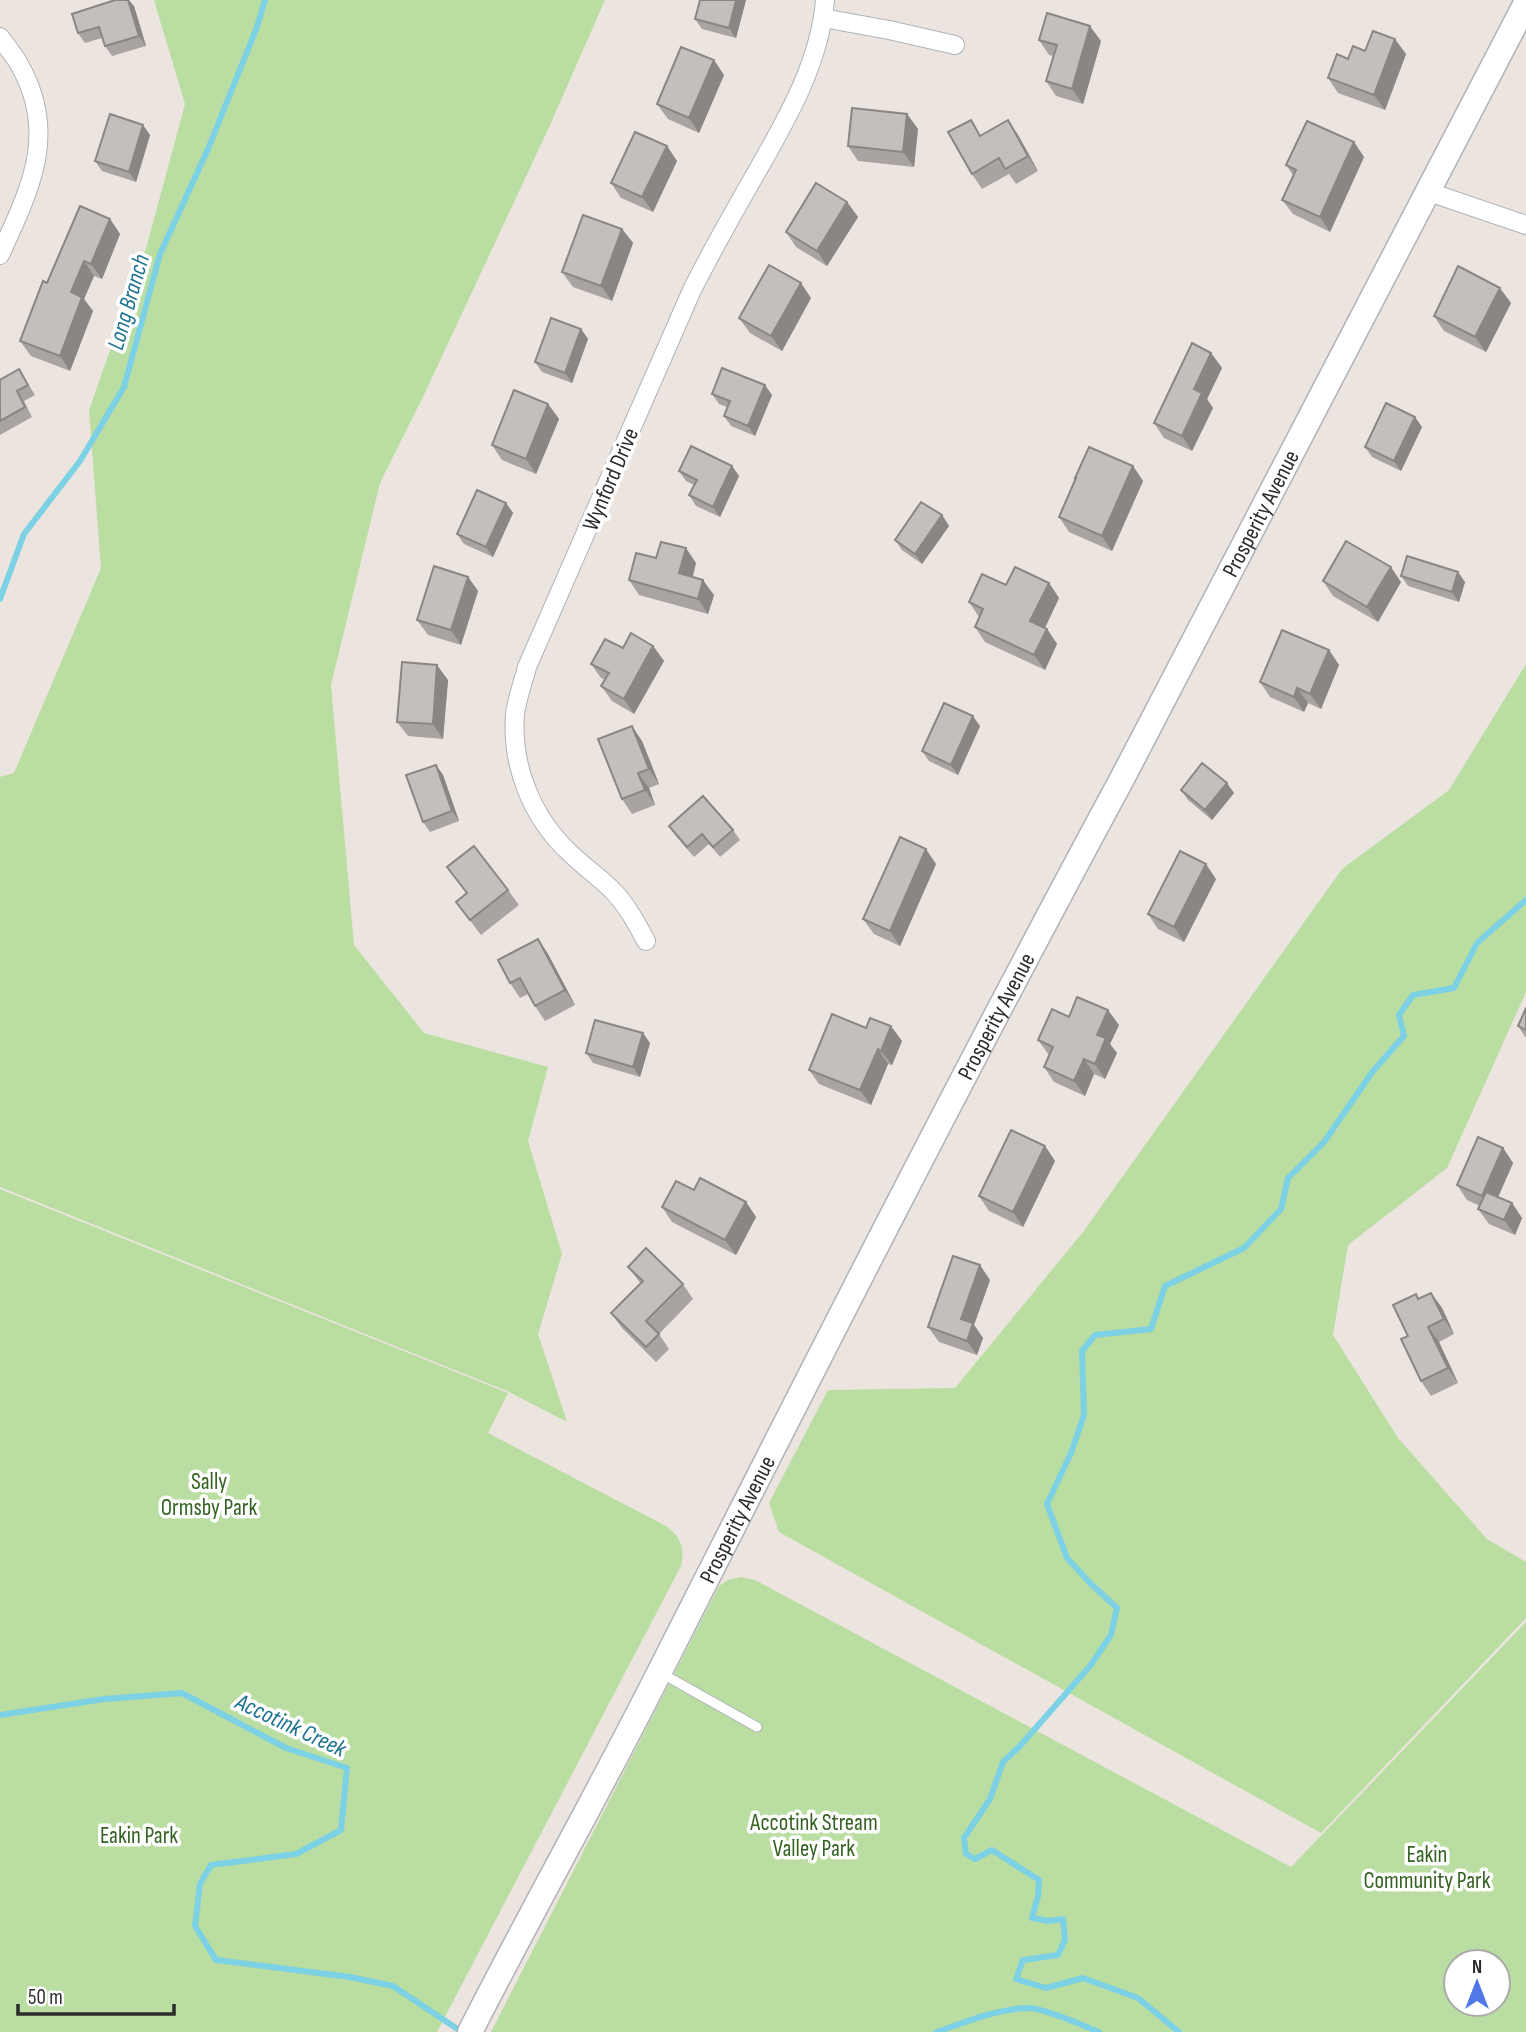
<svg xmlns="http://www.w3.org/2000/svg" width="1526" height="2032" font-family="'Sofia Sans Condensed',sans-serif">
<rect width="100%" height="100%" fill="#ece5df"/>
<g fill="#badda1" fill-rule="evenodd">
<path d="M154,0H605L550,125L423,397L380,483L331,685L354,945L424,1033L548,1067L528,1141L562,1254L538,1334L567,1422L507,1391L0,1187V777L14,773L101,568L89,410L147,245L185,104Z"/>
<path d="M1526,664V992L1447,1168L1348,1245L1333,1335L1398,1438L1487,1539L1526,1562V1618L1321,1833L779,1532L769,1503L828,1390L955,1388L1083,1232L1342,869L1449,790Z"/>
<path d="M0,1189L508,1393L488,1433L666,1526C681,1537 685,1548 681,1566L437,2032H0Z"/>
<path d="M741,1577L755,1580L1291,1867L1526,1622V2032H491L719,1586L728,1580ZM1456,1962H1498V2004H1456Z"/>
</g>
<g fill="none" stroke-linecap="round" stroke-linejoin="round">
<g stroke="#7cd1e4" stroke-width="6">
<path d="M0,599L24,534L80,461L124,387L160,254L208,149L257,27L265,0"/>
<path d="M0,1715L104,1699L182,1693L286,1748L347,1768L341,1830L296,1854L211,1865L200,1884L195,1926L216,1960L350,1977L393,1986L462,2032"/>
<path d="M937,2032C965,2022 997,2009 1027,2008C1041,2007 1085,2026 1099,2032"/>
<path d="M1179,2032L1138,1998L1083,1978L1046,1988L1016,1979L1023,1960L1058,1955L1065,1940L1063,1919L1049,1921L1032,1918L1038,1896L1039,1880L992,1850L975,1859L966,1854L964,1838L990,1799L1003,1762L1020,1746L1090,1666L1111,1635L1117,1608L1090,1583L1067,1558L1047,1504L1071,1453L1084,1415L1082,1351L1095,1335L1151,1329L1165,1286L1244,1248L1281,1209L1288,1178L1324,1142L1373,1071L1404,1036L1399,1015L1413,995L1454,988L1477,943L1526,900"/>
</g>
<g stroke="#afb2ba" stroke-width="11">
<path id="service" d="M661,1673L757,1727"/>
</g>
<g stroke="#afb2ba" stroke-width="20">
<g id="minor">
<path d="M823,18L889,30L955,45"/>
<path d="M0,37C6,46 14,55 19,64C59,134 30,189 0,255"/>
<path d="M1429,192L1526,225"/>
<path d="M646,941C637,924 628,907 614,892C601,878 584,867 570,853C532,818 511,766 515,714C517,698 523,683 527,667L692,290C713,248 736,208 759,168C789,115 820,61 825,0"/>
</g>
</g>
<g stroke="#afb2ba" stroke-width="27">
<g id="secondary">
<path id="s1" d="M470,2032C531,1912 598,1794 659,1673C811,1373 963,1073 1123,777L1526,3"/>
</g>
</g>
<use href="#service" stroke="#fff" stroke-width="9"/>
<use href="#minor" stroke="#fff" stroke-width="18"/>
<use href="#secondary" stroke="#fff" stroke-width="24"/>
</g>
<g fill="#a9a4a1">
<path d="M746,0L736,38L702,29L695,19Z"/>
<path d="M134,6L146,46L112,56L105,46L102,38L85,43L78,33Z"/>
<path d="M1039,40L1101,41L1083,104L1056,96L1046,81L1053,56L1049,55Z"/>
<path d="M1365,51L1406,54L1385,110L1338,93L1328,78L1348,59Z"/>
<path d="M724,75L699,133L668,119L657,104Z"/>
<path d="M907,114L918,129L914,167L858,161L848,146Z"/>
<path d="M1008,120L1018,135L1038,171L1016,184L1009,174L982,189L972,174L982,135Z"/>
<path d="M150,135L136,182L102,171L95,161Z"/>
<path d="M1354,142L1364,157L1330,232L1293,214L1282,200L1293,175L1286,165Z"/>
<path d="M667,146L677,161L653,212L621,198L611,183Z"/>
<path d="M847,202L858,217L827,266L796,247L786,232Z"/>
<path d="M110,219L120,234L102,279L94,276L84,299L93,311L70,371L31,356L20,341L47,283Z"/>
<path d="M622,229L633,243L612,301L573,287L562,272Z"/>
<path d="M811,298L782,351L750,333L739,318Z"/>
<path d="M1511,303L1486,352L1444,331L1434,316Z"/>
<path d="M581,329L588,339L572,383L542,372L535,362Z"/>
<path d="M1211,353L1222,368L1207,399L1213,408L1192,451L1164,438L1154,423Z"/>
<path d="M19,369L35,395L24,401L32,417L0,435V380Z"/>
<path d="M712,394L772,395L755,436L731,426L724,416L727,407L719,404Z"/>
<path d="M548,404L559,419L536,474L502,460L492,445Z"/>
<path d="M1422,427L1401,471L1372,457L1365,447Z"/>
<path d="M732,466L739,476L720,517L696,506L689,495L694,485L686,481L679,471Z"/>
<path d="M1133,466L1143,481L1112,551L1069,532L1059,517L1076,479L1075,478Z"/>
<path d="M506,503L513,513L493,557L464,544L457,534Z"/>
<path d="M942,515L949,526L922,564L902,550L895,540Z"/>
<path d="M656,558L696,563L693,577L714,595L708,614L639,595L629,580Z"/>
<path d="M1401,576L1465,582L1459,602L1408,586Z"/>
<path d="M468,577L478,591L461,645L428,635L417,620Z"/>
<path d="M1323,581L1401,582L1378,622L1333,596Z"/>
<path d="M1049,583L1059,598L1045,628L1047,629L1057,644L1045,670L985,642L975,627L979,617L969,602L1006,585Z"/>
<path d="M653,646L664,661L634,714L612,701L601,686L605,680L601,678L591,664L623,648Z"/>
<path d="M1329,650L1339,665L1321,709L1308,703L1304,712L1270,697L1260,682Z"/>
<path d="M448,680L443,739L408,736L397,722Z"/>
<path d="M980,726L958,775L929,761L922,751Z"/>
<path d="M642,741L659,784L649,788L655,805L632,814L622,799Z"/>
<path d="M436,765L443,775L459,821L430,832L423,822Z"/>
<path d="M1181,790L1234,793L1212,820L1188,800Z"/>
<path d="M669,826L733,830L740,840L720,857L709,844L694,857L676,836Z"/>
<path d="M936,864L900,946L874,934L863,919Z"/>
<path d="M447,867L508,890L519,905L481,935L456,902L467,894Z"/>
<path d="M1216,879L1184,942L1158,929L1148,914Z"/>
<path d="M538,939L548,954L575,1005L545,1021L535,1006L528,994L520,998L510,983Z"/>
<path d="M1526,1008V1038L1518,1026Z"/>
<path d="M1069,1017L1119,1025L1110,1044L1117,1053L1105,1079L1094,1074L1085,1096L1054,1082L1044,1067L1049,1055L1038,1040Z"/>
<path d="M902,1041L892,1065L888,1064L871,1105L819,1084L809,1070Z"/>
<path d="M650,1043L640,1077L593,1063L586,1053Z"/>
<path d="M1045,1146L1055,1161L1023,1227L989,1211L979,1196Z"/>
<path d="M1503,1148L1513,1163L1498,1197L1512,1203L1522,1218L1515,1235L1489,1224L1478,1209L1480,1206L1467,1200L1457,1185Z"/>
<path d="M694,1190L746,1202L756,1217L736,1255L672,1222L662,1207Z"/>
<path d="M628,1267L683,1284L693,1299L659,1334L669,1349L656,1362L622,1328L611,1313L641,1284Z"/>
<path d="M990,1280L974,1325L983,1338L977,1355L939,1342L928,1327Z"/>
<path d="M1431,1293L1442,1308L1454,1334L1439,1342L1458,1383L1431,1396L1421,1381L1408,1336L1416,1294L1419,1299Z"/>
</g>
<g fill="#898683">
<path d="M128,0H129L134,6L146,46L139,36Z"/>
<path d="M736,0H746L736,38L729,28Z"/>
<path d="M1090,26L1101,41L1083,104L1072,89Z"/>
<path d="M1395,39L1406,54L1385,110L1374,95Z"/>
<path d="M714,60L724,75L699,133L689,118Z"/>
<path d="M907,114L918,129L914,167L903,152Z"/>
<path d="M1008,120L1018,135L1038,171L1028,156Z"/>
<path d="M143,125L150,135L136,182L129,172Z"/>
<path d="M1354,142L1364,157L1330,232L1320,217Z"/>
<path d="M667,146L677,161L653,212L642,197Z"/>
<path d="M847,202L858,217L827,266L817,251Z"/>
<path d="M110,219L120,234L102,279L91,264Z"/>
<path d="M622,229L633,243L612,301L601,286Z"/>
<path d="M84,261L94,276L84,299L93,311L70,371L60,356L71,292Z"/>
<path d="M801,283L811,298L782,351L771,336Z"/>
<path d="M1500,288L1511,303L1486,352L1475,337Z"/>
<path d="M581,329L588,339L572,383L565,373Z"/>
<path d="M1211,353L1222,368L1207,399L1213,408L1192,451L1182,436L1194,389Z"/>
<path d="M765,385L772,395L755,436L748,426Z"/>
<path d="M548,404L559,419L536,474L526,459Z"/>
<path d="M1415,417L1422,427L1401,471L1394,461Z"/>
<path d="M732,466L739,476L720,517L713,507Z"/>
<path d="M1133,466L1143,481L1112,551L1102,536Z"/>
<path d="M506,503L513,513L493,557L486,547Z"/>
<path d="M942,515L949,526L922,564L915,554Z"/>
<path d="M686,548L696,563L689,588L679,573Z"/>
<path d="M1391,567L1401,582L1378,622L1367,607Z"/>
<path d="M1458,572L1465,582L1459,602L1452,592Z"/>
<path d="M468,577L478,591L461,645L451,630Z"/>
<path d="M703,580L714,595L708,614L698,599Z"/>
<path d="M1049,583L1059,598L1041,636L1030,621Z"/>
<path d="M1047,629L1057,644L1045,670L1034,655Z"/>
<path d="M653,646L664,661L634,714L624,699Z"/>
<path d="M1329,650L1339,665L1321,709L1310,694Z"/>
<path d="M437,665L448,680L443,739L433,724Z"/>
<path d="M1297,688L1308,703L1304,712L1294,697Z"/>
<path d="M973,716L980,726L958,775L951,765Z"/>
<path d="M632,726L642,741L659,784L649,769Z"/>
<path d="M436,765L443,775L459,821L452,811Z"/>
<path d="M638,773L649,788L655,805L645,790Z"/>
<path d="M1227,783L1234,793L1212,820L1205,810Z"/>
<path d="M926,849L936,864L900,946L890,931Z"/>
<path d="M1206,864L1216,879L1184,942L1174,927Z"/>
<path d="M538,939L548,954L575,1005L565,990Z"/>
<path d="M1108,1010L1119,1025L1110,1044L1117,1053L1105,1079L1095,1064L1097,1035Z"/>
<path d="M891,1026L902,1041L892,1065L881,1051Z"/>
<path d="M643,1033L650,1043L640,1077L633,1067Z"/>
<path d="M878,1049L888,1064L871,1105L860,1090Z"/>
<path d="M1084,1059L1094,1074L1085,1096L1074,1081Z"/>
<path d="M1045,1146L1055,1161L1023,1227L1013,1212Z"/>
<path d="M1503,1148L1513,1163L1492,1211L1482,1196Z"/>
<path d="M746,1202L756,1217L736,1255L725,1240Z"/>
<path d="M1512,1203L1522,1218L1515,1235L1504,1220Z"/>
<path d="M980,1265L990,1280L974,1325L983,1338L977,1355L967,1341L961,1319Z"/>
<path d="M1431,1293L1442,1308L1454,1334L1444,1319Z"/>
<path d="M1428,1327L1439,1342L1458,1383L1448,1368Z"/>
</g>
<g fill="#c4bfbb" stroke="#898683" stroke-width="2">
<path d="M115,0H128L139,36L105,46L99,27L78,33L72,14Z"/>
<path d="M700,0H736L729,28L695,19Z"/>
<path d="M1047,13L1090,26L1072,89L1046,81L1057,45L1039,40Z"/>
<path d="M1373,31L1395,39L1374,95L1328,78L1337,54L1348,59L1353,46L1365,51Z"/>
<path d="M681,47L714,60L689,118L657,104Z"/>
<path d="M852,108L907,114L903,152L848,146Z"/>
<path d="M110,114L143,125L129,172L95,161Z"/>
<path d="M971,120L980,136L1008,120L1028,156L1005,169L999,158L972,174L948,132Z"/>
<path d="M1307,121L1354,142L1320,217L1282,200L1296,170L1286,165Z"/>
<path d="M635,132L667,146L642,197L611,183Z"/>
<path d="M816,183L847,202L817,251L786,232Z"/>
<path d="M80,206L110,219L91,264L84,261L71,292L82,297L60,356L20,341L43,281L47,283Z"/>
<path d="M583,215L622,229L601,286L562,272Z"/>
<path d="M769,265L801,283L771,336L739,318Z"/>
<path d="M1458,266L1500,288L1475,337L1434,316Z"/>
<path d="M551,318L581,329L565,373L535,362Z"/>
<path d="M1192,343L1211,353L1194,389L1202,393L1182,436L1154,423Z"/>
<path d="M722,368L765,385L748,426L724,416L730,401L712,394Z"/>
<path d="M19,369L28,385L17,391L25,407L0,421V380Z"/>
<path d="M514,390L548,404L526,459L492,445Z"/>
<path d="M1386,403L1415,417L1394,461L1365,447Z"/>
<path d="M691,446L732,466L713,507L689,495L697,480L679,471Z"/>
<path d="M1089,447L1133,466L1102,536L1059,517L1076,478H1075Z"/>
<path d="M477,490L506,503L486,547L457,534Z"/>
<path d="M921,502L942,515L915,554L895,540Z"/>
<path d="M1346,541L1391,567L1367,607L1323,581Z"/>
<path d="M661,542L686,548L679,573L703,580L698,599L629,580L636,553L656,558Z"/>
<path d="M1407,556L1458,572L1452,592L1401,576Z"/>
<path d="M434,566L468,577L451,630L417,620Z"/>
<path d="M1015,567L1049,583L1030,621L1047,629L1034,655L975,627L983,609L969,602L982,574L1006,585Z"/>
<path d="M1282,630L1329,650L1310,694L1297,688L1294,697L1260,682Z"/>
<path d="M631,633L653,646L624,699L601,686L609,673L591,664L605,639L623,648Z"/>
<path d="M402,662L437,665L433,724L397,722Z"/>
<path d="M944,703L973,716L951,765L922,751Z"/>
<path d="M632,726L649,769L638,773L645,790L622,799L598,739Z"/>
<path d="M1202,763L1227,783L1205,810L1181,790Z"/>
<path d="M436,765L452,811L423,822L406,775Z"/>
<path d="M703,796L733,830L713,847L702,834L687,847L669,826Z"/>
<path d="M900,837L926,849L890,931L863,919Z"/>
<path d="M474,846L508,890L470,920L456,902L467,893L447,867Z"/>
<path d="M1180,851L1206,864L1174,927L1148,914Z"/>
<path d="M538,939L565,990L535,1006L520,978L510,983L498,960Z"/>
<path d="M1077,997L1108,1010L1097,1035L1106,1038L1095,1064L1084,1059L1074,1081L1044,1067L1053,1047L1038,1040L1052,1009L1069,1017Z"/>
<path d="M1526,1008V1030L1518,1026Z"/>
<path d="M832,1014L866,1028L870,1018L891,1026L881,1051L878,1049L860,1090L809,1070Z"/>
<path d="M595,1020L643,1033L633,1067L586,1053Z"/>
<path d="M1011,1130L1045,1146L1013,1212L979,1196Z"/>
<path d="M1478,1137L1503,1148L1482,1196L1457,1185Z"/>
<path d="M700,1178L746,1202L725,1240L662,1207L676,1181L694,1190Z"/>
<path d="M1486,1192L1512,1203L1504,1220L1478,1209Z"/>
<path d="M646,1248L683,1284L646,1321L659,1334L646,1347L611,1313L643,1281L628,1267Z"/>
<path d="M953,1256L980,1265L961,1319L973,1323L967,1341L928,1327Z"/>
<path d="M1431,1293L1444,1319L1428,1327L1448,1368L1421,1381L1401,1339L1408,1336L1393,1305L1416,1294L1418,1299Z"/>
</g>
<g text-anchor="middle" stroke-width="7" stroke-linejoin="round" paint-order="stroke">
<g font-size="23" fill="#2b2b2b" stroke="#fff">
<text transform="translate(610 479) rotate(-67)" y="8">Wynford Drive</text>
<text dy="8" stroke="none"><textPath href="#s1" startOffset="1712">Prosperity Avenue</textPath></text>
<text dy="8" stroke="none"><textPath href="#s1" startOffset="1144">Prosperity Avenue</textPath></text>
<text dy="8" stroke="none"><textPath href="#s1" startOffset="578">Prosperity Avenue</textPath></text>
</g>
<g font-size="23" fill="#346221" stroke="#fff">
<text x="209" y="1489">Sally<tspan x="209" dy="26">Ormsby Park</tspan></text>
<text x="814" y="1830">Accotink Stream<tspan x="814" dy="26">Valley Park</tspan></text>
<text x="139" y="1843">Eakin Park</text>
<text x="1427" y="1862">Eakin<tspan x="1427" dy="26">Community Park</tspan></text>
</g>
<g font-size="24" font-style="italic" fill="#1a7290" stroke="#fff">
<text transform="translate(128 302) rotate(-74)" y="8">Long Branch</text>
<text transform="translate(291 1725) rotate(25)" y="8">Accotink Creek</text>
</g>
</g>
<g transform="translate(1477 1983)"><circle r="33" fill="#ffffff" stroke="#aaaaaa" stroke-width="2"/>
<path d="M0-5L12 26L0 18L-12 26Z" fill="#4f78e9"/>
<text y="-10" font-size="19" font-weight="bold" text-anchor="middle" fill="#2b2b2b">N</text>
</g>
<path d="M18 2004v10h156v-10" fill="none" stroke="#2b2b2b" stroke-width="3.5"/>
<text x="28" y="2004" font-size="21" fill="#2b2b2b" stroke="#ffffff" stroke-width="5" paint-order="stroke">50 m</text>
</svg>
